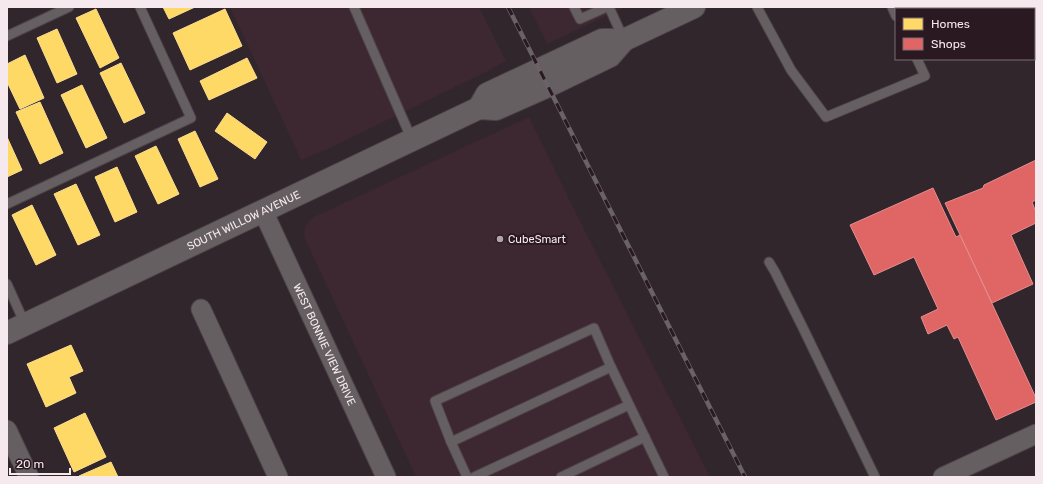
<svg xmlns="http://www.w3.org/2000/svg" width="1043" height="484" font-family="Rubik,sans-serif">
<rect width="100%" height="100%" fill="#30262b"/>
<g fill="#3d2730">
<path d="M230,7H479L506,61L488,71L328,149L301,160Z"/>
<path d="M529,7H626L547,44Z"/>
<path d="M529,117L578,217L710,477H416L306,241L304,236L305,227L309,221L316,216Z"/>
</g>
<g fill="#ffd966" stroke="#fcde8f">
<path d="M163,7H195L169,19Z"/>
<path d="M96,9L119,58L100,68L76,18Z"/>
<path d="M225,9L242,46L190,70L173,33Z"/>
<path d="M57,29L77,74L57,83L37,38Z"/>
<path d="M25,55L44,98L20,109L7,82V64Z"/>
<path d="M247,58L257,78L209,100L200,81Z"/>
<path d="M121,63L145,113L124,123L100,73Z"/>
<path d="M82,85L107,138L86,148L61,95Z"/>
<path d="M40,102L63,153L40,164L16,112Z"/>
<path d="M227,113L267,142L255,159L215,131Z"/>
<path d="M195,131L218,179L200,187L178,139Z"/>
<path d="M7,137L22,170L7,177Z"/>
<path d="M156,146L179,194L158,204L135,156Z"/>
<path d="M117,167L137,212L115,222L95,177Z"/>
<path d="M76,184L100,235L78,245L54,194Z"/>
<path d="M32,205L56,255L36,265L12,215Z"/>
<path d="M71,345L83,371L69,377L76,393L46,407L27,364Z"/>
<path d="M85,413L106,457L74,472L54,428Z"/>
<path d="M111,462L118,477H79V476Z"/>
</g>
<g fill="#e06666" stroke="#e78d8f">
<path d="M1036,160V200L1032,202L1036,212V223L1011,235L1033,284L992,303L945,203L983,188L984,185Z"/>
<path d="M933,188L956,237L960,235L1036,398V402L996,420L958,337L954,339L947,325L928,334L921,317L938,309L914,257L874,275L850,225Z"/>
</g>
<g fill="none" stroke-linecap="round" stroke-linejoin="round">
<g stroke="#4c4348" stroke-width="11">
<g id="service">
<path d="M354,7L412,140"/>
<path d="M574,7L580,19L607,7"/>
<path d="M609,7L624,40"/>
<path d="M757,7L791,70L826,117L925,76L917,59"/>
<path d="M892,7L896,16"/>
<path d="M7,36L69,7"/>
<path d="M7,204L191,118L140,7"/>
<path d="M769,262L775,272L803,328L875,477"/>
<path d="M7,284L25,324"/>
<path d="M451,442L611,367"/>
<path d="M467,477L451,442L435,401L594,328L611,367L664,477"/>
<path d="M474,477L629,405"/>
<path d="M561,477L645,437"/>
</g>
</g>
<g stroke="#4c4348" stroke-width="21">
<g id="minor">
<path id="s1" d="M263,211L386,477"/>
<path d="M201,309L278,477"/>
<path d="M7,430L29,477"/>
<path d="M943,477L1036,434"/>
</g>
</g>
<g stroke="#4c4348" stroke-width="24">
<g id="tertiary">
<path d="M479,108L487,94L602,40H624L694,7"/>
<path id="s2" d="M7,333L479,108L496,109L548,86L610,56L624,40"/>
</g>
</g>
<use href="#service" stroke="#665f62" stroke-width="9"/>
<use href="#minor" stroke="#665f62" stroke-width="19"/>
<use href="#tertiary" stroke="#665f62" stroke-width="22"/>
<g stroke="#6a6266" stroke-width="4.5">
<path id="rail" d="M508,7L745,477"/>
</g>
<use href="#rail" stroke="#2a1920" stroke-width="3" stroke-dasharray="9" stroke-linecap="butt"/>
</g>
<circle fill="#b1a5aa" stroke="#2a1920" stroke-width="1.5" cx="500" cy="239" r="4"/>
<g text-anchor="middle" stroke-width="4" stroke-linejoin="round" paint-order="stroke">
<g font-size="11" fill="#f6e9ee" stroke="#2a1920">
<text dy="4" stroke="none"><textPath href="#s2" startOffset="262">SOUTH WILLOW AVENUE</textPath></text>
<text dy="4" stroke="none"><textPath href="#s1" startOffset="147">WEST BONNIE VIEW DRIVE</textPath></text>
</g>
<g font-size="11" fill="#f6e9ee" stroke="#2a1920" text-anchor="start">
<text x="508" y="243">CubeSmart</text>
</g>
</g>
<rect width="1043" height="484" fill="none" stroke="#f6e9ee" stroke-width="16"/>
<rect x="895" y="8" width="140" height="52" fill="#2a1920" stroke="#7c6c72"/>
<rect x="903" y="18" width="20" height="12" fill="#ffd966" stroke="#7c6c72"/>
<text x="931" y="28" font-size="12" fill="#f6e9ee">Homes</text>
<rect x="903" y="38" width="20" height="12" fill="#e06666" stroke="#7c6c72"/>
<text x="931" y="48" font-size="12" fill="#f6e9ee">Shops</text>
<path d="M10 468v6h60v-6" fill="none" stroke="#f6e9ee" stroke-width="2"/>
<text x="16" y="468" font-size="12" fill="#f6e9ee" stroke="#2a1920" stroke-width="3" paint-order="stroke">20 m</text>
</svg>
